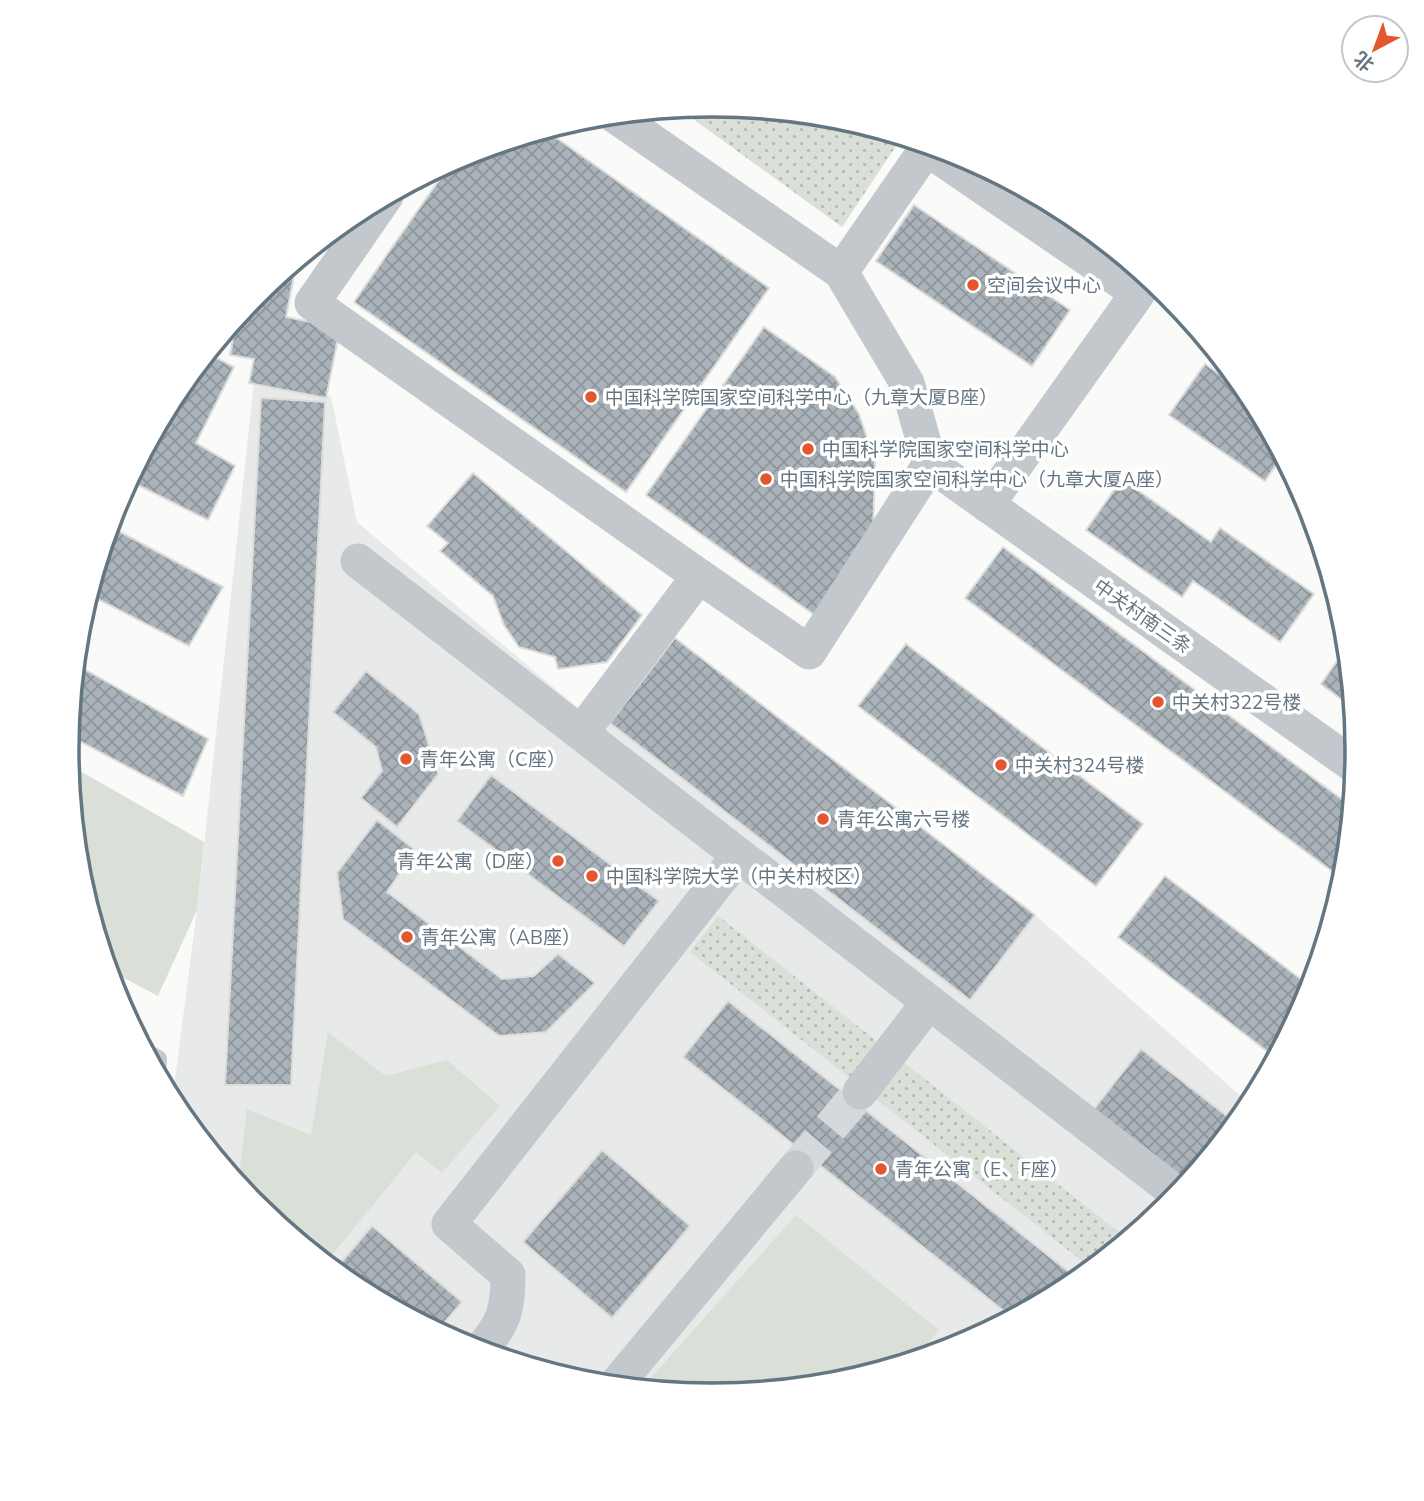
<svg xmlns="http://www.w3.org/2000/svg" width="1424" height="1501" font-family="Mulish,'Noto Sans SC',sans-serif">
<defs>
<pattern id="grass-dots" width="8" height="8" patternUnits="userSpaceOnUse" patternTransform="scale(1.75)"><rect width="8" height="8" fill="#dadfd7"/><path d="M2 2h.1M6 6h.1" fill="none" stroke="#b4b9b4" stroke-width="1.8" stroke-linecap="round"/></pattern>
<pattern id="building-cross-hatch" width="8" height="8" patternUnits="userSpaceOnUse" patternTransform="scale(1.75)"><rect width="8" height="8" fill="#aab3b9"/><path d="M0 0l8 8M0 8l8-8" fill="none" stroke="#8e969c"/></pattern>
</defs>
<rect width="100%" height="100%" fill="#fafaf8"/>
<path fill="#e8e9e9" d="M254,382L331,396L357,522L590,718L667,627L675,638L1035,915L1251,1105L1248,1109L1168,1207L1070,1287L959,1347L838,1384L712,1396L586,1384L465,1347L353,1287L255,1207L172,1102L197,910Z"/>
<g fill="url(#grass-dots)">
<path d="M712,105L838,117L902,137L842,227L678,108Z"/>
<path d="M718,916L1129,1240L1092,1269L690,952Z"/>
</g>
<g fill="#dadfd7">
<path d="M68,764L204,842L197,910L158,996L107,969L79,876Z"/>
<path d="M328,1032L386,1076L447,1060L500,1106L442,1173L416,1152L325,1264L255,1207L238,1186L247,1109L311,1135Z"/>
<path d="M796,1215L939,1330L913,1361L838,1384L712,1396L641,1389Z"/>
</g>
<g fill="url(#building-cross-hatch)" stroke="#dcdcda" stroke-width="2">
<path d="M545,130L769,288L626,492L354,302L453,160Z"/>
<path d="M914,205L1070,310L1032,366L876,261Z"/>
<path d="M297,260L286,317L340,328L326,398L249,383L254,359L230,355L237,317L256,294Z"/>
<path d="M764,327L835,377L859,414L875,462L873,535L816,616L646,495Z"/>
<path d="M207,353L234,367L196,443L235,466L208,520L128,480L176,392Z"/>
<path d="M1205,364L1251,396L1295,479L1276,465L1265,481L1169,415Z"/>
<path d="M261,398L325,402L291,1085H225Z"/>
<path d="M473,473L642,615L607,662L558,669L555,657L519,647L504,625L493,596L440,551L448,543L427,526Z"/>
<path d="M1122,479L1211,542L1220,528L1314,594L1280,642L1193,581L1182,597L1086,530Z"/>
<path d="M109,526L223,587L189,646L88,594Z"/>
<path d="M1003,547L1352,807L1344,880L965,598Z"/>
<path d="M675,638L1035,915L970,1000L610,723Z"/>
<path d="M906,644L1143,824L1096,886L858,706Z"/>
<path d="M1347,647L1353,708L1321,684Z"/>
<path d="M75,664L208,739L183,796L68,735Z"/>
<path d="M366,671L419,714L438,774L397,827L361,798L382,771L376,747L333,712Z"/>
<path d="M491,775L659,901L624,946L457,821Z"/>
<path d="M377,820L415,850L387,892L502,979L534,976L558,954L595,983L546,1032L499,1036L343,919L337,873Z"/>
<path d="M1165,876L1311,987L1276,1058L1118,937Z"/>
<path d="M728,1001L1079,1280L1013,1318L683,1057Z"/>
<path d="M1141,1049L1237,1124L1188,1183L1094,1109Z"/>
<path d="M602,1150L690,1226L612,1318L523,1242Z"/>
<path d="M372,1226L462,1302L436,1332L353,1287L334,1271Z"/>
</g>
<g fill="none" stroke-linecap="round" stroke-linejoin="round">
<path stroke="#d5d9db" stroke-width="35" stroke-dasharray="35 18" stroke-linecap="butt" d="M796,1168L860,1092"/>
<path stroke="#c3c8cc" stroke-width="18" d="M144,1051L158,1059L157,1074"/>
<g stroke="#c3c8cc" stroke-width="35">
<path d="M926,148L1138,293L987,505"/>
<path d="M386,196L312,303L699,576"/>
<path d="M841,272L929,145"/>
<path d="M930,464L1356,767"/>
<path d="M358,561L1179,1195"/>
<path d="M581,733L699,576L809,652L930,464L907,383L841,272L614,115"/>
<path d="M860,1092L929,1002"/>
<path d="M480,1351C503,1324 508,1312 508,1275L449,1224L739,855"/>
<path d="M615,1386L796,1168"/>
</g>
</g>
<g fill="#e4572e" stroke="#fff" stroke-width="2.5">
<circle cx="973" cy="285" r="7"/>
<circle cx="591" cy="397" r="7"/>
<circle cx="808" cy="449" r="7"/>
<circle cx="766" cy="479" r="7"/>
<circle cx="1158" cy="702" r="7"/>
<circle cx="406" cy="759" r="7"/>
<circle cx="1001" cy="765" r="7"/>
<circle cx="823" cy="819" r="7"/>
<circle cx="558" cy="861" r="7"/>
<circle cx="592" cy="876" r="7"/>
<circle cx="407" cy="937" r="7"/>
<circle cx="881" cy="1169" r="7"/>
</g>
<g text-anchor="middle" stroke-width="7" stroke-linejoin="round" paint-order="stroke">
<g font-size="19" fill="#657683" stroke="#fff" text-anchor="start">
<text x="987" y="292">空间会议中心</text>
<text x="605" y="404">中国科学院国家空间科学中心（九章大厦B座）</text>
<text x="822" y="456">中国科学院国家空间科学中心</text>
<text x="780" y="486">中国科学院国家空间科学中心（九章大厦A座）</text>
<text x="1172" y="709">中关村322号楼</text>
<text x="420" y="766">青年公寓（C座）</text>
<text x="1015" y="772">中关村324号楼</text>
<text x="837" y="826">青年公寓六号楼</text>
<text x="544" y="868" text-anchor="end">青年公寓（D座）</text>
<text x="606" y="883">中国科学院大学（中关村校区）</text>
<text x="421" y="944">青年公寓（AB座）</text>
<text x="895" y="1176">青年公寓（E、F座）</text>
</g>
<g font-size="19" fill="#657683" stroke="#fff">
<text transform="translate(1143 616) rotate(35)" y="7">中关村南三条</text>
</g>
</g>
<path d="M0 0H1424V1501H0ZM79 750a633 633 0 1 1 1266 0a633 633 0 1 1-1266 0Z" fill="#fff" fill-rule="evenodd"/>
<path fill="none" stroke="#657683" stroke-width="3.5" d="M79 750a633 633 0 1 1 1266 0a633 633 0 1 1-1266 0Z"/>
<g transform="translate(1375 49) rotate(221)"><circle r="33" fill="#ffffff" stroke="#c1c8cd" stroke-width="2"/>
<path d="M0-5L12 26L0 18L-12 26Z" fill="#e4572e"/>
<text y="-10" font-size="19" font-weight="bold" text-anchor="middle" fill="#657683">北</text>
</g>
</svg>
